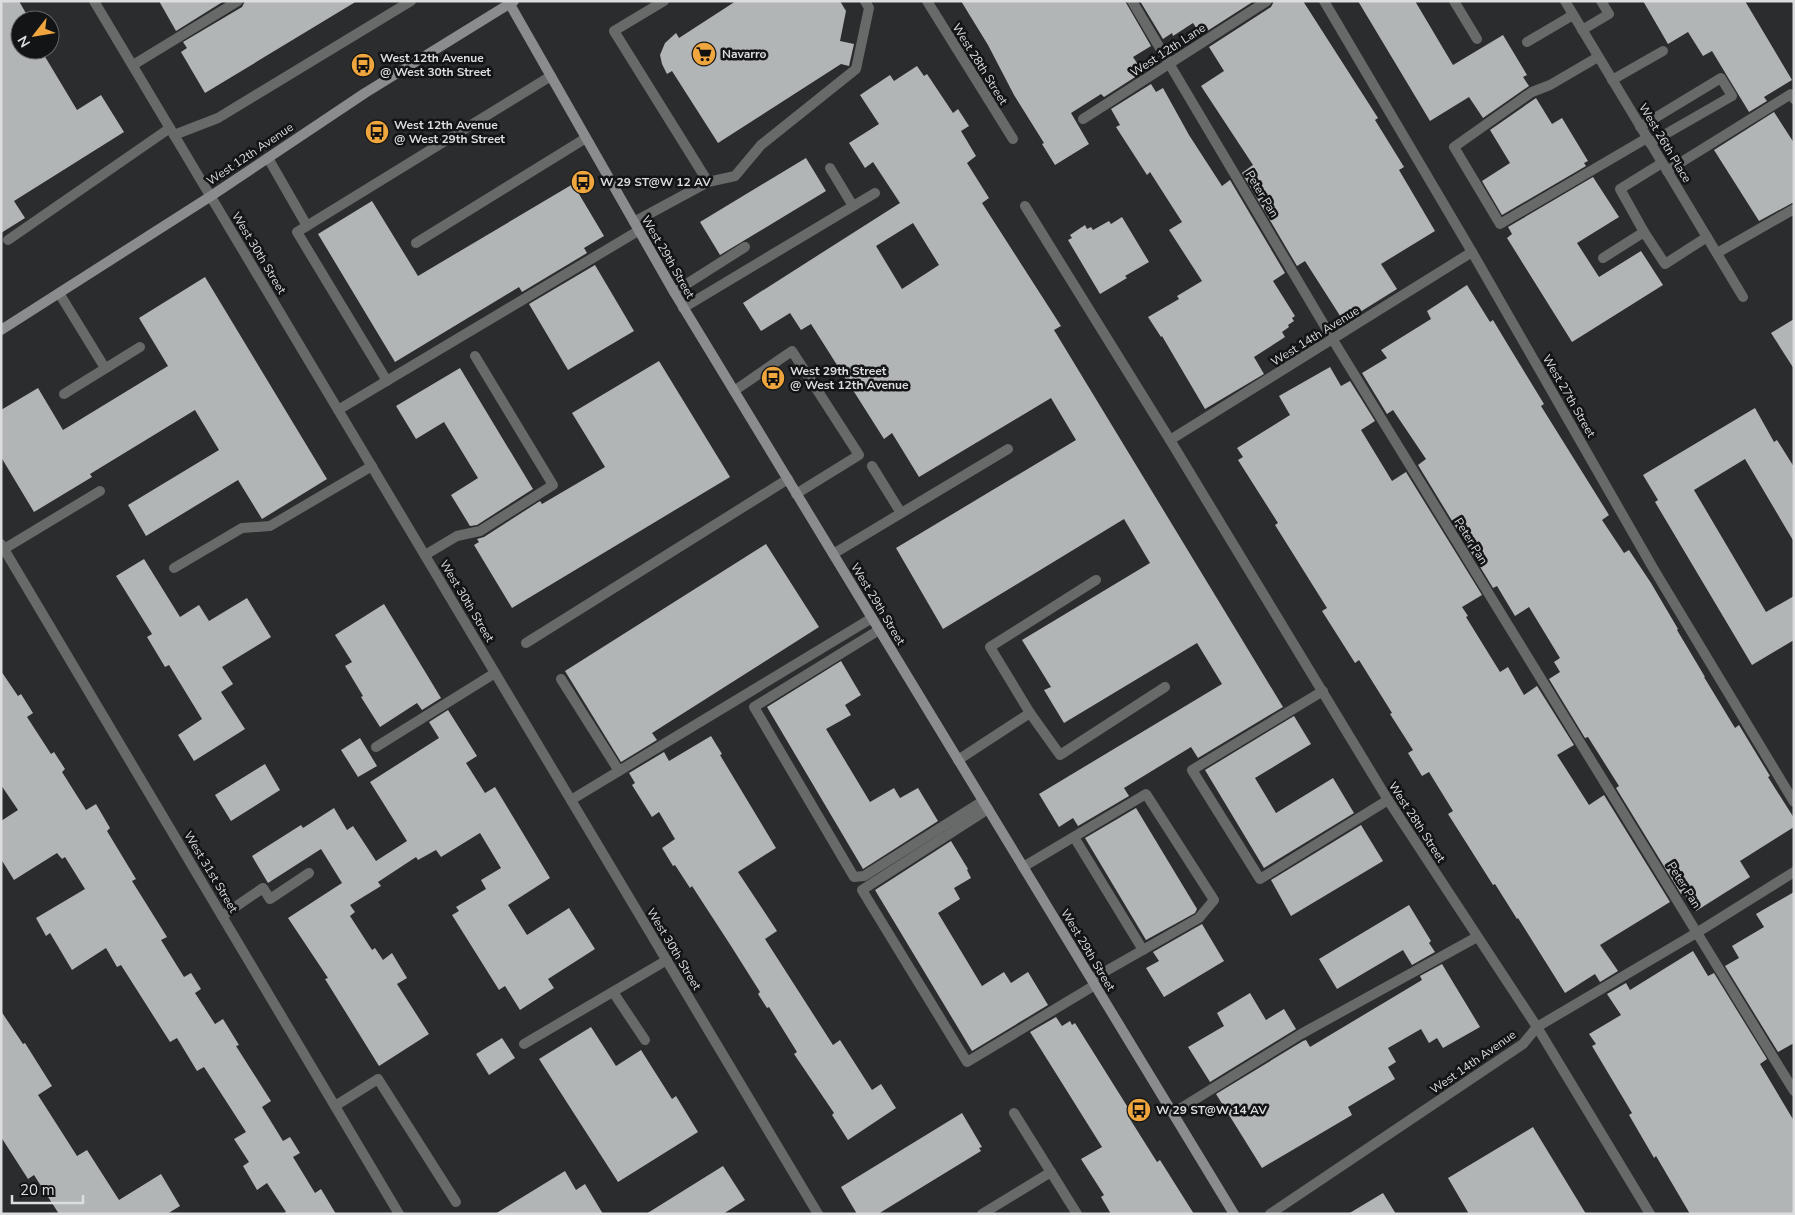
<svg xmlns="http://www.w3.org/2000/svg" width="1795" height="1215" font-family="'Nunito Sans',sans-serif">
<rect width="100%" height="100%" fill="#2a2c2d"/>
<g fill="#b2b5b6" fill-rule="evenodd">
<path d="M1,1H19L28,17L25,20H20V50H41L77,110L101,95L124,132L14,201L25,218L1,233Z"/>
<path d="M159,1H224L176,31Z"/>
<path d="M245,1H357L205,93L181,52L187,48L183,42L242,7Z"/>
<path d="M736,1H840L846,11L840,41L854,44L849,66L841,64L718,143L672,71L667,74L662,64L660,55L665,43L676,33L679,38Z"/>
<path d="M961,1H1125L1151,46L1133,57L1143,72L1104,97L1101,94L1071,113L1089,144L1055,165L1042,144L1044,143L1014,95L988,45Z"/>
<path d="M1140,1H1254L1201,35L1193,23L1173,36L1172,33L1163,39Z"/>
<path d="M1274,1H1303L1378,118L1375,120L1404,167L1399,170L1435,231L1381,264L1397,289L1344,322L1305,261L1297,266L1242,173L1253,165L1201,86L1224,71L1209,47L1271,7Z"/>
<path d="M1358,1H1415L1453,65L1503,35L1527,75L1523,77L1529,86L1483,118L1469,97L1430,121Z"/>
<path d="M1643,1H1745L1792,80L1764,97L1767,101L1749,112L1712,51L1703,56L1688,32L1668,44Z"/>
<path d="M917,66L924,76L927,74L953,113L958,109L969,126L961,131L976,156L967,163L989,198L982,203L1061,326L1054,330L1283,707L1198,758L1191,747L1124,788L1129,796L1078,826L1073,818L1059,827L1039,794L1222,684L1197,643L1064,723L1044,690L1051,687L1022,640L1150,563L1124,519L943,629L896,548L1076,440L1051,398L919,477L892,433L884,439L811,324L801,330L790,313L761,331L743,303L900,203L873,162L865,168L849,143L879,124L860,95L890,75L894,81ZM913,223L939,265L902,289L876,246Z"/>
<path d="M1151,84L1156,92L1163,88L1189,135L1222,186L1230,180L1285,273L1273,281L1295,316L1292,318L1294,321L1288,325L1289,327L1282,332L1285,337L1254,357L1264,374L1205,409L1162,336L1161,337L1148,317L1179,299L1177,296L1202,281L1169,230L1182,222L1150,172L1147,175L1116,127L1120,125L1111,109Z"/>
<path d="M1536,98L1552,124L1562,118L1588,161L1584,163L1586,166L1502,215L1482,181L1510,163L1490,130Z"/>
<path d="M1774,112L1794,143V202L1759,221L1714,150Z"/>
<path d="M806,158L826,191L720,255L700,222Z"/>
<path d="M1593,177L1619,217L1577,243L1599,277L1641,251L1663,285L1572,342L1507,238L1512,234L1508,227Z"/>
<path d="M573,184L604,236L584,248L587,253L522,292L519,287L395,362L318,234L372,201L418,276Z"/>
<path d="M1122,217L1149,262L1125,276L1127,278L1100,294L1068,240L1072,238L1070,235L1085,225L1087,229L1091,227L1093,230L1109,221L1111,224Z"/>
<path d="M595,265L634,331L568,370L529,304Z"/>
<path d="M205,277L327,479L262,519L238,480L146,536L128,505L219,450L195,410L90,474L92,477L34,512L1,457V410L38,388L63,430L168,366L139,318Z"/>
<path d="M1467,285L1490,322L1493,320L1508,345L1544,404L1541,406L1609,515L1602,520L1624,553L1629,550L1651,583L1678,629L1677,630L1705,677H1704L1735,728L1739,725L1770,776L1768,777L1794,818V827L1740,861L1750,877L1696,911L1684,893L1681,894L1616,788L1619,786L1588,737L1585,738L1549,679L1560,672L1554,662L1560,658L1529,607L1515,616L1497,586L1493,588L1418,465L1426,459L1393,410L1387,414L1362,373L1387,358L1381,350L1431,319L1427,311Z"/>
<path d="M1794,319V369L1771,333Z"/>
<path d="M659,361L730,477L512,608L474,545L479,542L477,539L484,537L540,501L542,504L605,467L572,413Z"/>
<path d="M1330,367L1341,386L1350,381L1375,421L1361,430L1392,481L1406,472L1482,595L1462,607L1468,616L1466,617L1500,672L1508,667L1524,695L1537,686L1574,745L1557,755L1589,805L1604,795L1670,902L1600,945L1618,971L1600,982L1595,974L1565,993L1518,918L1517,919L1495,884L1493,885L1448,814L1453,811L1429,772L1422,776L1408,753L1413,750L1390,714L1392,713L1359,660L1355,663L1322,611L1327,608L1275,525L1278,523L1238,460L1243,457L1237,448L1290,415L1279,396Z"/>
<path d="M460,368L533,489L477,525L470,526L451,495L478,478L444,422L416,439L396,406Z"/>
<path d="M1755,408L1774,442L1777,440L1794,467V542L1745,459L1694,490L1766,612L1794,596V640L1752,665L1655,502L1658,500L1643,475Z"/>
<path d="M766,544L819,627L652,733L657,740L621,762L565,671Z"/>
<path d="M144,559L180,617L199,605L209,621L247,598L271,637L222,667L233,684L221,692L245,729L194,761L178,735L202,719L169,665L165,667L147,637L152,634L116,576Z"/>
<path d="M384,604L441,698L422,710L417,703L380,727L361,697L363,696L345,666L352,662L335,635Z"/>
<path d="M841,661L861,695L845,705L851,715L826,729L870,802L894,788L900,798L918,788L938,821L863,869L767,707Z"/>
<path d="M1,671L18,696L21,694L33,713L27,717L51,754L54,752L65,769L62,772L86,810L96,804L110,828L107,831L136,879L132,881L167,937L161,940L184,977L191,973L201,989L195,993L215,1024L223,1019L239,1045L236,1046L271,1101L262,1107L283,1141L290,1137L300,1153L293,1157L315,1193L321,1189L336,1214H283L286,1212L267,1183L257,1190L243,1166L249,1162L234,1139L246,1132L204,1067L197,1071L177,1038L170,1042L121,965L117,967L106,948L72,970L50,933L46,936L36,918L85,889L65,857L62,859L57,853L14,880L1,859V821L18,810L1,785Z"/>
<path d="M448,710L477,756L466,763L485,793L495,787L550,878L508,905L527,935L569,908L595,949L548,979L554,988L520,1010L505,986L499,990L452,915L459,911L456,907L486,889L481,880L501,868L480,833L441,857L436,850L418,860L416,857L378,882L381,886L350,905L355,912L350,916L372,950L375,948L383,960L392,953L407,978L397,984L429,1034L379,1066L325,979L328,978L288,918L342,883L321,849L268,883L252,856L301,825L303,828L334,808L347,830L353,826L376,861L407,841L370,782L439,738L429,722Z"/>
<path d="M1294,716L1311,744L1255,778L1276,813L1333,778L1354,813L1264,868L1205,770Z"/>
<path d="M711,736L722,754L720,755L776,848L738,872L777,931L765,939L833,1045L840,1040L872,1090L881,1084L896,1108L848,1140L832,1115L834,1113L794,1054L797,1052L769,1007L767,1008L758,994L760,992L731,946L692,886L690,888L675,865L673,866L662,848L675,839L659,812L652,817L632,785L635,783L629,773L664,752L669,761Z"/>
<path d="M360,738L377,766L358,777L341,750Z"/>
<path d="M265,764L280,790L231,821L215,795Z"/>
<path d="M1136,808L1197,909L1195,913L1146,940L1085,838Z"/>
<path d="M1361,825L1383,861L1291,916L1271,880Z"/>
<path d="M951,841L968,869L967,870L971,878L954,888L960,899L938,913L982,986L1004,972L1011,983L1028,972L1048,1005L972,1051L875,890Z"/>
<path d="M1794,892V1043L1778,1052L1725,966L1739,958L1732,946L1764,927L1756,914Z"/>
<path d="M1409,905L1431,941L1429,943L1435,952L1412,965L1403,950L1337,989L1319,959Z"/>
<path d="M1202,924L1224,961L1164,997L1146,968L1159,961L1153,952Z"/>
<path d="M1693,951L1708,976L1714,973L1767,1059L1760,1064L1794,1121V1214H1690L1656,1156L1654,1158L1629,1115L1632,1113L1592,1046L1596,1044L1589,1034L1621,1015L1607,994L1626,983L1630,990Z"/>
<path d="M1442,964L1480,1027L1443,1048L1437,1038L1429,1043L1421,1029L1388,1048L1396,1062L1388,1067L1395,1079L1348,1107L1352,1115L1262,1168L1216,1094L1303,1041L1306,1040L1310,1047L1422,980L1420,976Z"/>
<path d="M1250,993L1266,1020L1284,1009L1296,1029L1210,1082L1188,1047L1224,1026L1217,1013Z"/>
<path d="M1,1011L23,1044L25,1043L52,1086L38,1095L77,1156L87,1150L119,1200L161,1174L180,1206L167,1214H59L34,1175L28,1179L1,1137Z"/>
<path d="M1056,1017L1062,1026L1070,1021L1072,1025L1075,1023L1132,1114L1128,1116L1157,1162L1160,1160L1194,1214H1111L1101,1197L1104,1195L1081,1159L1102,1147L1030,1032Z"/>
<path d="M591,1027L616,1066L641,1050L672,1099L676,1096L698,1132L618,1182L539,1059Z"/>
<path d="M502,1038L515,1058L489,1075L476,1054Z"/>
<path d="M962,1113L982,1147L979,1148L981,1151L878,1214H857L841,1187Z"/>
<path d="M1533,1127L1586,1214H1469L1448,1178Z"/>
<path d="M723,1166L745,1200L723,1214H646Z"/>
<path d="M565,1171L576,1190L585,1184L603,1214H495Z"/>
<path d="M1383,1193L1396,1214H1348Z"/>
</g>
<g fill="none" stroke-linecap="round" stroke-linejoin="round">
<g stroke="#686a6a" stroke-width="10">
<path d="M1454,1L1477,39"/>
<path d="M1582,30L1609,14L1601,1"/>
<path d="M1527,42L1573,15"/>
<path d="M1598,57L1550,85L1532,92L1454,147L1500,224L1647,138"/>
<path d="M133,65L238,1"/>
<path d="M1612,80L1663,51"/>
<path d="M1640,127L1721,78L1732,96L1650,143"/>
<path d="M174,135L218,118L411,1"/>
<path d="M268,158L307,226"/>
<path d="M830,168L853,206"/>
<path d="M1667,171L1791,94L1794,99"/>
<path d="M708,182L735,176L761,145L856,69L869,8L865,1"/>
<path d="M634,222L708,182L614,31L664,1"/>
<path d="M1644,232L1620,189L1662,163"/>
<path d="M8,240L170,128"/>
<path d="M416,243L586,138"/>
<path d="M1717,253L1794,209"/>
<path d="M1603,258L1644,232L1665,264L1707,237"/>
<path d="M59,293L105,368"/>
<path d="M683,308L875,193"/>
<path d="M387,381L297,232L551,76"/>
<path d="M734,391L792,351L859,455L796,494"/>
<path d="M64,394L140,347"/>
<path d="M338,410L638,231"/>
<path d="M872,466L901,513"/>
<path d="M4,549L100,491"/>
<path d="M833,554L1008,449"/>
<path d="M425,555L457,536L480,531L553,485L475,356"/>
<path d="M174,568L242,528L270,526L372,466"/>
<path d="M879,630L754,707L854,877L864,876L983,801"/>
<path d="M526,643L788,479"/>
<path d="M561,679L619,771"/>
<path d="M1323,691L1192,770L1260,879L1388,800"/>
<path d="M1030,713L990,647L1096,580"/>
<path d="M376,747L495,673"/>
<path d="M958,760L1030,713L1060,755L1165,687"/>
<path d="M571,800L872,618"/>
<path d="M988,809L862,890L967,1062L1095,985"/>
<path d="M1074,837L1143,950"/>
<path d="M1023,867L1146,794L1214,900L1199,918L1092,979"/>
<path d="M222,916L263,888L270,899L309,873"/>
<path d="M613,992L645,1040"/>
<path d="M524,1044L667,960"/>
<path d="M335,1106L378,1079L456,1202"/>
<path d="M1014,1113L1077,1214"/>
<path d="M1173,1113L1301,1034L1477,937"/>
</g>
<g stroke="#686a6a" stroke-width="10">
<path d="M94,1L818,1214"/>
<path d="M927,1L1013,139"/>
<path d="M1132,1L1333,340L1794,1091"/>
<path d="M1324,1L1472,252L1653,568L1794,802"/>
<path d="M1565,1L1743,297"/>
<path d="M1083,119L1267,1"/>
<path d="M1025,206L1170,440L1388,800L1537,1027L1650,1214"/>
<path d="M674,292L745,247"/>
<path d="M1170,440L1472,252"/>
<path d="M1,544L399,1214"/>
<path d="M982,1214L1051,1172"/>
<path d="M1270,1214L1523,1044L1537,1027L1698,932L1794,872"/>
</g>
<g stroke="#8b8c8e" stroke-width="10">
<path d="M508,1L674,292L1234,1214"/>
<path d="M1,330L211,196L365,93L514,1"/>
</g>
</g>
<defs>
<g id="supermarket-disc" transform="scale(1.25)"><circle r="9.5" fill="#f0a63e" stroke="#131415"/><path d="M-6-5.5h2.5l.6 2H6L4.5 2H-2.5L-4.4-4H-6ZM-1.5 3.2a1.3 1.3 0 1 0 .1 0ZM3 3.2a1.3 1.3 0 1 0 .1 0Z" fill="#111"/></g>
<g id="bus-disc" transform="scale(1.25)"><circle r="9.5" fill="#f0a63e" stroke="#131415"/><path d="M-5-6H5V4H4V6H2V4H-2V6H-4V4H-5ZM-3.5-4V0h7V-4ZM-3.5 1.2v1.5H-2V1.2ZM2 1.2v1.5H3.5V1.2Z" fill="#111"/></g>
</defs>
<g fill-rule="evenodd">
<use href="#supermarket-disc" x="704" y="54"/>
<use href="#bus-disc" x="363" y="65"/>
<use href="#bus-disc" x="377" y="132"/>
<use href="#bus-disc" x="583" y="182"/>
<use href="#bus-disc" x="773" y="378"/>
<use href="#bus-disc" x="1139" y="1110"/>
</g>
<g text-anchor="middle" stroke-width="5" stroke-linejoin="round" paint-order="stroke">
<g font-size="12" fill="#dbddde" stroke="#131415">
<text transform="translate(1168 50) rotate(-33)" y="4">West 12th Lane</text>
<text transform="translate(980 64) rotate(58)" y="4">West 28th Street</text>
<text transform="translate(1665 143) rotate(59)" y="4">West 26th Place</text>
<text transform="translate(250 154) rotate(-34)" y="4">West 12th Avenue</text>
<text transform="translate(1262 194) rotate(59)" y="4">Peter Pan</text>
<text transform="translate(259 253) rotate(59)" y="4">West 30th Street</text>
<text transform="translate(668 257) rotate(60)" y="4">West 29th Street</text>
<text transform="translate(1315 336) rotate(-32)" y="4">West 14th Avenue</text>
<text transform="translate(1569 396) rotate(60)" y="4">West 27th Street</text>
<text transform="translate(1471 541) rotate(58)" y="4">Peter Pan</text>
<text transform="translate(467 601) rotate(59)" y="4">West 30th Street</text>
<text transform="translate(878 604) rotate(59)" y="4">West 29th Street</text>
<text transform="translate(1417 822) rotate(57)" y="4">West 28th Street</text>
<text transform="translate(211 872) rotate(59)" y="4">West 31st Street</text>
<text transform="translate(1684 885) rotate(58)" y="4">Peter Pan</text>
<text transform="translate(674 949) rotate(59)" y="4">West 30th Street</text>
<text transform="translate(1088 950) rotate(59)" y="4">West 29th Street</text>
<text transform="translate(1473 1062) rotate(-35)" y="4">West 14th Avenue</text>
</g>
<g font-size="12" font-weight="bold" fill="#dbddde" stroke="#131415" text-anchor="start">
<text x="722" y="58">Navarro</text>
<text x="380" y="62">West 12th Avenue<tspan x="380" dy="14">@ West 30th Street</tspan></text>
<text x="394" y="129">West 12th Avenue<tspan x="394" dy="14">@ West 29th Street</tspan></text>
<text x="600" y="186">W 29 ST@W 12 AV</text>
<text x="790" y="375">West 29th Street<tspan x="790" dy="14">@ West 12th Avenue</tspan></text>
<text x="1156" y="1114">W 29 ST@W 14 AV</text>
</g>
</g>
<rect width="1795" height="1215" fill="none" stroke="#dbddde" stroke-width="5"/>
<g transform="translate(35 35) rotate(239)"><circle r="24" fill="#131415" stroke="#636465"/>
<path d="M0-4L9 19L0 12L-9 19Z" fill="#f0a63e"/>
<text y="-8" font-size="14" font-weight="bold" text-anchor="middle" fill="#dbddde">N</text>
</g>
<path d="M12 1195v8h71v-8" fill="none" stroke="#dbddde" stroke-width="2.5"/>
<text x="20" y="1195" font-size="15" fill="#dbddde" stroke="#131415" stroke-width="4" paint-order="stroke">20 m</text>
</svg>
